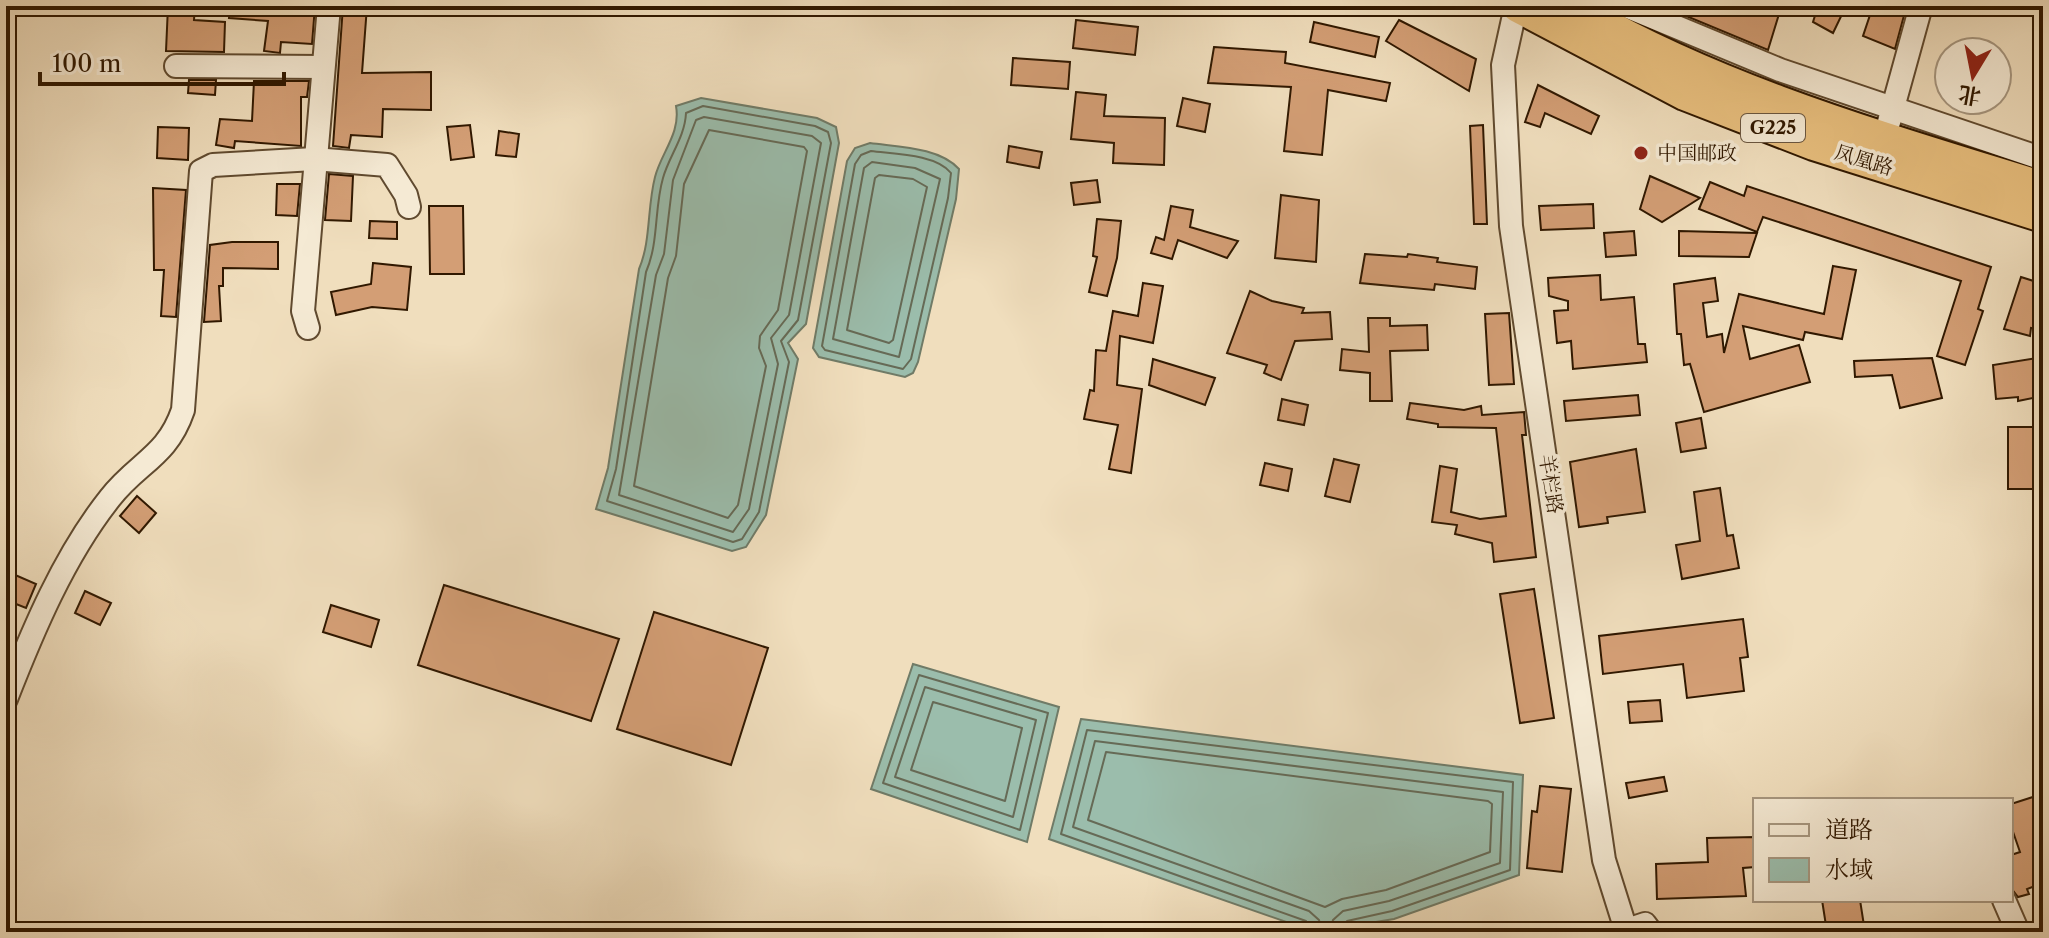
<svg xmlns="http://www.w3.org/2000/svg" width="2049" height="938" font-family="'Libre Caslon Text','Noto Serif SC',serif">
<rect width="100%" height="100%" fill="#f0debd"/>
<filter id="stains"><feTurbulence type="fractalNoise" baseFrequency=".0025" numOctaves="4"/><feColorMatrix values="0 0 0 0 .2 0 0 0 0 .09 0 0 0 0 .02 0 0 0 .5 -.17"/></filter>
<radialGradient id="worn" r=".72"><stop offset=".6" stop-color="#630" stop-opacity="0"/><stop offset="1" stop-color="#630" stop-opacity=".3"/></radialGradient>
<g fill="#9bbdac" stroke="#707b67" stroke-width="2">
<path d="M701,98L817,118L836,127L839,143L806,324L788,343L798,359L766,515L746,547L732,551L596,509L608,468L639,269C651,241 647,208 655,177C661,153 681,133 676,106Z"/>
<path d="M870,143C898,147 939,147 959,169L956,199L918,362L913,373L905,377L819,357L813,348L847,161L855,148Z"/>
<path d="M913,664L1059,707L1027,842L871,789Z"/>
<path d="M1081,719L1523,775L1519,875L1394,919L1315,932L1049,839Z"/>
</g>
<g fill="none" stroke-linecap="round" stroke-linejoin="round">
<g stroke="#666a56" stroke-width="2">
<path d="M703,106L815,126L828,132L831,143L798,320L781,341L789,362L759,512L742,539L733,542L607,501L616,469L646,272C659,242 654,209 663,178C669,156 685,137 686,113Z"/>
<path d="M704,117L812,136L821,143L789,315L771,338L778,364L749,509L733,532L619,495L656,275L664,254L673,180L696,120Z"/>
<path d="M709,130L804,147L807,151L778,310L760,336L759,348L766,366L738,505L728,518L634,486L668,278L676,256L684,184Z"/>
<path d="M871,151C893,154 936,154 951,173L948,198L911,359L903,369L825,350L822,346L855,164L861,155Z"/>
<path d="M872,162L915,168L940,179L899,357L833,339L864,168Z"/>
<path d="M879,175L913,179L927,187L893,340L889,343L847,330L875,178Z"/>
<path d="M919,675L1048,713L1020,830L883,783Z"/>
<path d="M925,687L1036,720L1013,817L895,777Z"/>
<path d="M933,702L1022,728L1005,801L911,770Z"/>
<path d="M1106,752L1488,801L1492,804L1490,852L1386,890L1342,899L1325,907L1088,820Z"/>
<path d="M1312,932L1306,921L1061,834L1087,730L1513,782L1510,870L1392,911L1347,921L1340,932"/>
<path d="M1322,932L1319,920L1309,911L1073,827L1095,741L1503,792L1500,863L1389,901L1343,911L1333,920L1330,932"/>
</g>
</g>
<g fill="#d39e75" stroke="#301800" stroke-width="2">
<path d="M168,6H195L194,20L225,22L224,52L166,51Z"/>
<path d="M230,6H315L312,44L281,42L280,53L264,51L268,21L229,18Z"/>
<path d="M343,6H367L362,73L431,72V110L383,109L382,137L351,135L349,148L333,146Z"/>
<path d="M1662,6H1754L1779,14L1768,50Z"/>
<path d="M1818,6H1846L1833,33L1813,22Z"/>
<path d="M1873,6L1906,8L1895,49L1863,36Z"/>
<path d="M1076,20L1138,27L1135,55L1073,48Z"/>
<path d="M1399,20L1476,59L1469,91L1386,41Z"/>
<path d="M1314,22L1379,37L1375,57L1310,42Z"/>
<path d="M1214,47L1286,52L1285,63L1390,83L1386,101L1328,90L1322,155L1284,151L1291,87L1208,83Z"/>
<path d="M1013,58L1070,62L1068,89L1011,85Z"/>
<path d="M189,80H216L215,95L188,93Z"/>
<path d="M254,81H309L307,97H301V146L235,141L234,148L216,145L220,119L252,121Z"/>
<path d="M1538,85L1599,116L1591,134L1545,113L1540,127L1525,122Z"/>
<path d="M1076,92L1106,95L1104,116L1165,118L1164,165L1113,163L1114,143L1071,139Z"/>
<path d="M1183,98L1210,104L1205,132L1177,126Z"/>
<path d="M470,125L474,157L451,160L447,127Z"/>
<path d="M1483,125L1487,224H1474L1470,126Z"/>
<path d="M158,127L189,128L188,160L157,158Z"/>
<path d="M499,131L519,134L516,157L496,155Z"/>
<path d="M1009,146L1042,152L1039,168L1007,162Z"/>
<path d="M329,174L353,176L351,221L325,220Z"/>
<path d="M1650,176L1700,198L1662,222L1640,209Z"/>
<path d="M1097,180L1100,202L1074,205L1071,183Z"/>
<path d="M1710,182L1744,196L1747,186L1991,267L1978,309L1983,311L1965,365L1937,356L1961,281L1763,217L1757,232L1699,209Z"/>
<path d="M277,184H300L297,216L276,215Z"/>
<path d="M153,188L186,190L176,317L161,316L164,270H154Z"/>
<path d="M1281,195L1319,200L1316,262L1275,258Z"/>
<path d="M1593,204L1594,228L1541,230L1539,206Z"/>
<path d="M429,206H463L464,274H430Z"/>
<path d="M1171,206L1193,210L1190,227L1238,241L1227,258L1178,240L1172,259L1151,253L1156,237L1164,240Z"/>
<path d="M1097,219L1121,221L1117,258L1107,296L1089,292L1097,257L1093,256Z"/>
<path d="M370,221L397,222V239L369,238Z"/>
<path d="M1634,231L1636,255L1606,257L1604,233Z"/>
<path d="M1679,231L1757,233L1749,257L1679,256Z"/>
<path d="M232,242H278V269L223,268V286H219L221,321L204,322L210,245Z"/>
<path d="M1365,254L1407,257L1408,254L1438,258L1437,262L1477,267L1475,289L1435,284L1434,290L1360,283Z"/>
<path d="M373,263L411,267L407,310L372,307L336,315L331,292L371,284Z"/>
<path d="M1833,266L1856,270L1842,339L1805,332L1803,340L1743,326L1750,359L1799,345L1810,382L1704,412L1690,364L1684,365L1681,334H1677L1674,284L1715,278L1718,301L1703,303L1707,337L1722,334L1724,353L1739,294L1824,314Z"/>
<path d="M1600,275L1601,300L1634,297L1638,344H1645L1647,362L1573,369L1571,341L1557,343L1554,311L1568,310V301L1549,296L1548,278Z"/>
<path d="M2021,277L2043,284V330L2031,328L2030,336L2004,329Z"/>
<path d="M1143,283L1163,286L1153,343L1120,336L1117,385L1142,389L1131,473L1109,469L1118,425L1084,419L1090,390L1094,391L1096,350L1106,351L1113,311L1138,316Z"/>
<path d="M1250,291L1272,301L1304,308L1302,313L1330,312L1332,339L1295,341L1281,380L1264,373L1267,365L1227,353Z"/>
<path d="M1509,313L1514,384L1489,385L1485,314Z"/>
<path d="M1368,318H1390V326L1427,325L1428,350L1390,351L1392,401H1370V373L1340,370L1342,349L1369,352Z"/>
<path d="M2043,357V396L2018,401V397L1996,399L1993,365Z"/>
<path d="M1932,358L1942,398L1900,408L1892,375L1855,377L1854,361Z"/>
<path d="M1153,359L1215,378L1205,405L1149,385Z"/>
<path d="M1638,395L1640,415L1566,421L1564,401Z"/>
<path d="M1282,399L1308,405L1304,425L1278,420Z"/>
<path d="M1410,403L1464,410L1481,406L1482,415L1524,412L1526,435H1522L1536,557L1494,562L1492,543L1455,534L1457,525L1432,522L1440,466L1457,469L1451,512L1480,519L1506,516L1496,428L1438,427V424L1407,419Z"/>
<path d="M1701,418L1706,448L1681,452L1676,423Z"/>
<rect x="2008" y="427" width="35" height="62"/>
<path d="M1636,449L1645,512L1607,517L1608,523L1579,527L1570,462Z"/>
<path d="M1334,459L1359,465L1350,502L1325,496Z"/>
<path d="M1265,463L1292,469L1288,491L1260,485Z"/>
<path d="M1720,488L1727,536L1733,535L1739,568L1682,579L1676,545L1700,541L1694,492Z"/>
<path d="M137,496L156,513L139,533L120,516Z"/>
<path d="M6,571L36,584L26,608L6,600Z"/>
<path d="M444,585L619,639L591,721L418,665Z"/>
<path d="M1534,589L1554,718L1520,723L1500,594Z"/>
<path d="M85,591L111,603L100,625L75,613Z"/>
<path d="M331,605L379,620L371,647L323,632Z"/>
<path d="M654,612L768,648L731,765L617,729Z"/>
<path d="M1743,619L1748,657L1740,658L1744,691L1687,698L1683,664L1603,674L1599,636Z"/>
<path d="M1660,700L1662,721L1630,723L1628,702Z"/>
<path d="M1664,777L1667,791L1629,798L1626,783Z"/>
<path d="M1540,786L1571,789L1562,872L1527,868L1532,811L1537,812Z"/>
<path d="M2036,796L2043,818V883L2027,889L2029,894L2018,897L2011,888V855L2020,852L2011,826V804Z"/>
<path d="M1755,837V867L1743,868L1746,896L1657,899L1656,864L1708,862L1707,838Z"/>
<path d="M1822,900H1860L1865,932H1827Z"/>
</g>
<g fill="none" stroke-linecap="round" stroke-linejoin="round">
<g stroke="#604a2f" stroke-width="26">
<g id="minor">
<path d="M1516,6L1503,65L1511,226L1604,860L1626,930"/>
<path d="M1626,6L1780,70L2043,159"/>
<path d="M176,66L323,67"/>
<path d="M1889,122L1921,6"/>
<path d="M308,328L303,311L329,6"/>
<path d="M6,699C33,630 64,556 110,498C138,462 167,457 183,410L201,171L213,165L314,159L387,165L406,195L409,207"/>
<path d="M2004,900L2018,932"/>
<path d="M1621,932L1645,924L1651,932"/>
</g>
</g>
<g stroke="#301800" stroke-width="36">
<g id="highway">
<path d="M1518,6L1685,94L1814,144L2043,216"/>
<path d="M1571,6C1718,92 1882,138 2043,188"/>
</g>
</g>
<use href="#minor" stroke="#f5ead4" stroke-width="22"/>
<use href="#highway" stroke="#e8bf7e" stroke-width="32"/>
</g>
<circle fill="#8f2418" stroke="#f5ead4" stroke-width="3" cx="1641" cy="153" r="8"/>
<g text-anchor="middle" stroke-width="7" stroke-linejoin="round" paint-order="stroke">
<rect fill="#f5ead4" stroke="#6b5740" stroke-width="2" x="1741" y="114" width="64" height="28" rx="6"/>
<g font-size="18" font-weight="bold" fill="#301800">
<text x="1773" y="134">G225</text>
</g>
<g font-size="20" fill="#301800" stroke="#f5ead4" text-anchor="start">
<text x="1657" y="160">中国邮政</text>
</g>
<g font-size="20" fill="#301800" stroke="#f5ead4">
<text transform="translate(1864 160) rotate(17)" y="7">凤凰路</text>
<text transform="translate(1551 484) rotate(81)" y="7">羊栏路</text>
</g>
</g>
<rect width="2049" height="938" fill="none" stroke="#f0debd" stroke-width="32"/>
<rect x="8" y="8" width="2033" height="922" fill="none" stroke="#301800" stroke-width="4"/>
<rect x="16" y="16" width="2017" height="906" fill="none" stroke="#301800" stroke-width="2"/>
<rect x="1753" y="798" width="260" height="104" fill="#f5ead4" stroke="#a6967f" stroke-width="2"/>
<rect x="1769" y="824" width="40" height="12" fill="#f5ead4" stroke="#a6967f" stroke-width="2"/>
<text x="1825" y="838" font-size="24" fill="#301800">道路</text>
<rect x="1769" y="858" width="40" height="24" fill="#9bbdac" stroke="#a6967f" stroke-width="2"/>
<text x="1825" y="878" font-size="24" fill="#301800">水域</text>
<g transform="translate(1973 76) rotate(190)"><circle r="38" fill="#f5ead4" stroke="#a6967f" stroke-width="2"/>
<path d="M0-6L14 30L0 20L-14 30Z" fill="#8f2418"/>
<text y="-12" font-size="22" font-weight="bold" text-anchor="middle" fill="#301800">北</text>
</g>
<path d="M40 72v12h244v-12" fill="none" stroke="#301800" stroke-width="4"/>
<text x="52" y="72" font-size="24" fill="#301800" stroke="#f5ead4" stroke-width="6" paint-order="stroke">100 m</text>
<rect width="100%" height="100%" filter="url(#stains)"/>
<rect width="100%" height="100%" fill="url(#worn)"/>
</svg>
